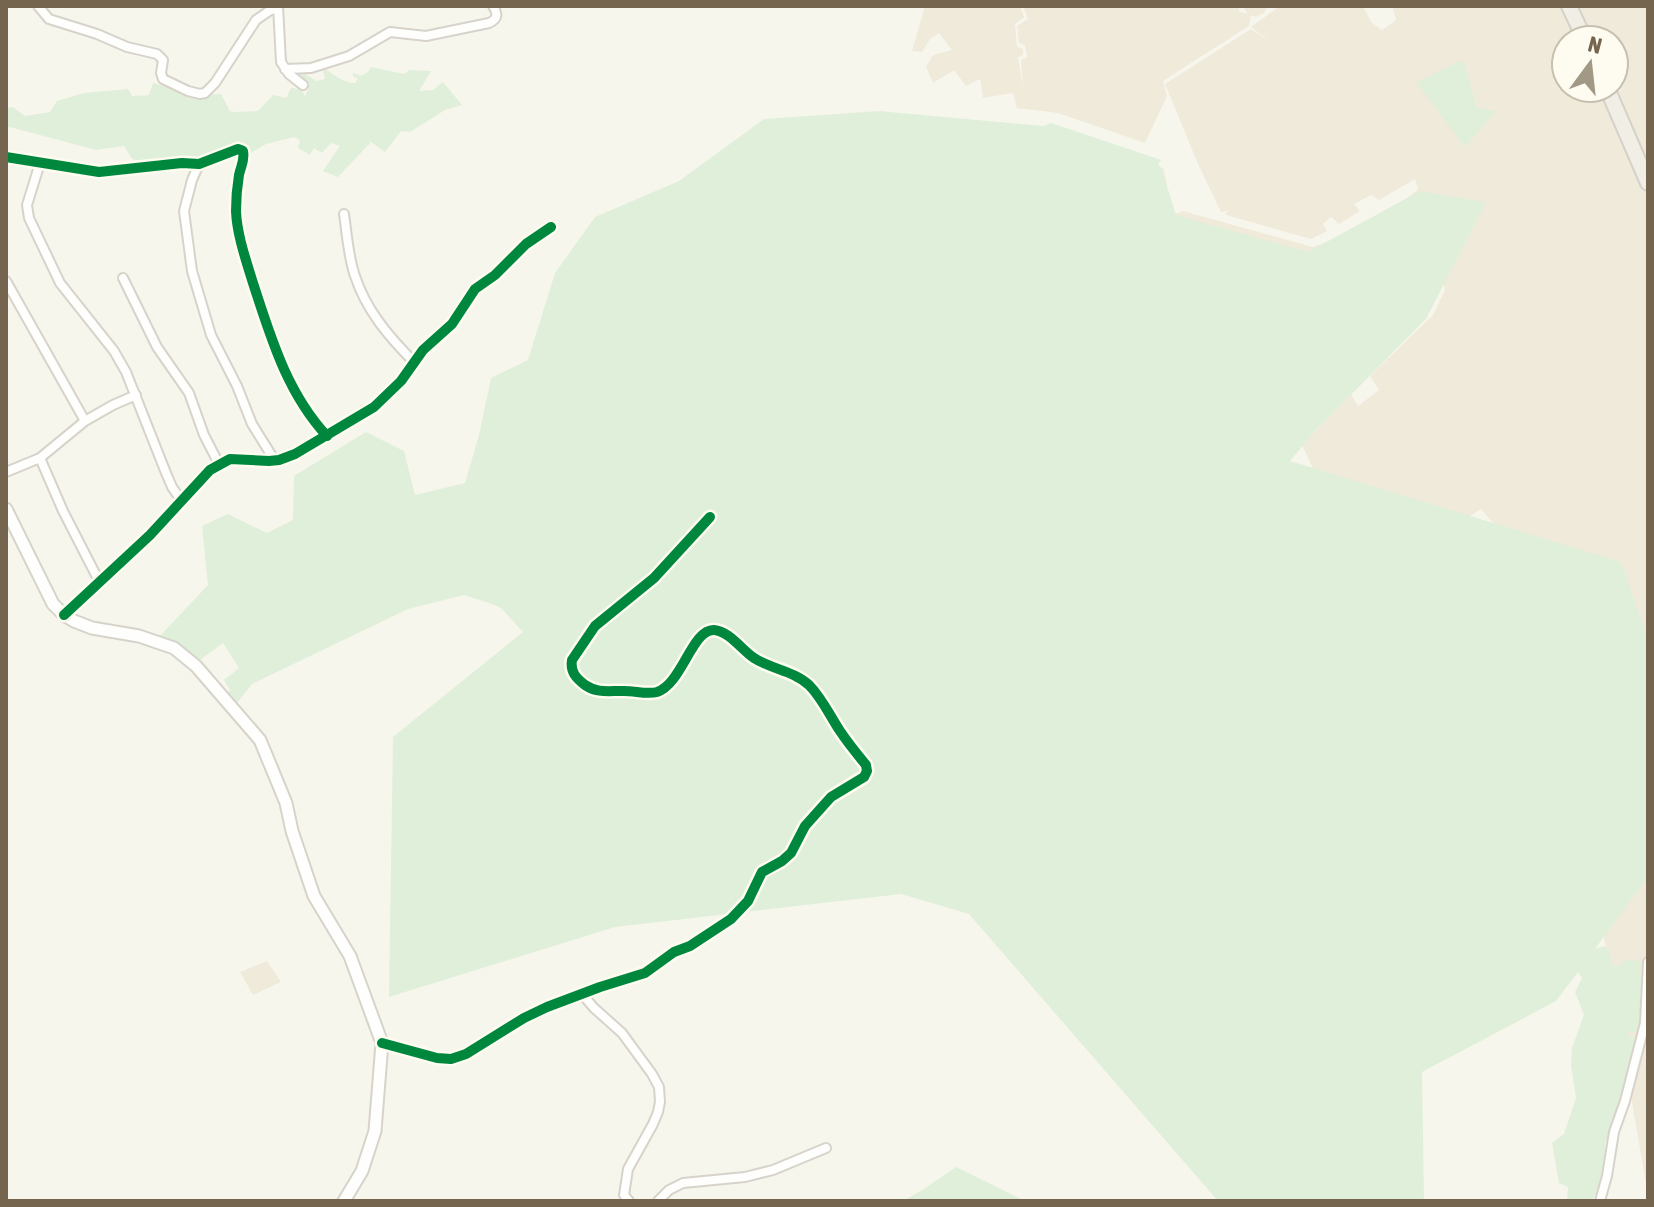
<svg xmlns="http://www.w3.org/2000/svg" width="1654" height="1207" font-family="'Asap Condensed',sans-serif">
<rect width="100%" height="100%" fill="#f7f6ed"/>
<g fill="#f0eadb" fill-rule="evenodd">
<path d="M925,6H1020L1024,17L1015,24L1017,47L1023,49V55L1018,57L1023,87L1021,60L1027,57L1025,45L1019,43L1017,26L1028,19L1023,6H1198L1201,8L1205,6H1238L1240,12L1248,14L1242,6H1268L1264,13L1256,17L1251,15L1249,26L1163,81L1167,96L1145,143L1058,113L1017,108L1013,93L983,98L980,79L966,86L954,70L933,83L926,67L933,55L952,50L939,33L930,39L922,52L912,51Z"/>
<path d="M1280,6H1363L1371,22L1382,30L1396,20L1392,6H1645L1648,14V1196L1578,785L1495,525L1481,509L1467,518L1315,473L1302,445L1351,394L1358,406L1379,390L1370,376L1433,315L1445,290L1440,271L1118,230L1163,167L1167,185L1158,221L1183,211L1313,247L1336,239L1393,211L1418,189L1415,179L1379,200L1371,195L1354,204L1360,211L1339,224L1331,217L1323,224L1327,231L1311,239L1226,215V212L1231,210L1221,212L1198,164L1165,84L1251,29L1270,41L1251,27ZM1566,40H1614V88H1566Z"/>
<path d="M267,961L281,982L253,995L240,972Z"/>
</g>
<g fill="#e0efd9">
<path d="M1463,60L1477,108L1496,111L1465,147L1416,82Z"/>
<path d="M371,67L404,74L409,70L431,71L419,91L433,90L443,82L462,105L445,110L410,132L401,131L385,152L371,142L338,177L323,171L340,146L331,143L322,153L314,148L310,155L298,148L300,140L294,137L266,144L251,153L242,146L208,158L182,161L153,164L132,159L124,146L96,150L6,126V108L13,107L25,116L50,112L57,101L84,93L128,89L132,96L149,95L153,83L168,87L185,96L221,94L230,111L234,112L258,111L273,95L286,98L291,88L301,89L305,96L309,88L296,77L304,73L316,81L325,79L323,70H327C335,76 345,83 355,83L358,79L353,76V73L361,76L368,72Z"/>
<path d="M879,111L1044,126L1051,123L1161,160L1158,165L1161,167L1176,215L1308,252L1420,191L1486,202L1426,319L1316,430L1290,461L1621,562L1648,640V877L1595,949L1604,946L1609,950L1613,966H1620L1626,959L1644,962L1639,971L1644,978L1641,1028L1637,1032H1630L1627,1035L1636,1040L1633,1066L1610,1135L1605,1143L1607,1169L1592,1201H1567L1568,1187L1559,1183L1552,1143L1564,1134L1576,1098L1571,1065L1572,1048L1584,1015L1575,992L1582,978L1578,972L1556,1001L1422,1072L1424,1201H1218L969,914L901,894L615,927L389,997L393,737L523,632L501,608L489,603L464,595L408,609L252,684L230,712L221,700L230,690L224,680L239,668L223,643L192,666L158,638L208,585L202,526L228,514L267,533L293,520L294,476L366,432L404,451L415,495L465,483L479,435L491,378L528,360L555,273L595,217L679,181L764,119Z"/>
<path d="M956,1167L1025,1201H903L924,1189Z"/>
</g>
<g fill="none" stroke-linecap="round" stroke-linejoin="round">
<g stroke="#d7d3cb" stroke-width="12">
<g id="minor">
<path d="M38,6L49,19L97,34L127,47L157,54L163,60L161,73L163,79L188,91L200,94L205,93L215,83L256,20L269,11L277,8"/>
<path d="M278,6L281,62L289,74L303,85"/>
<path d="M285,69L311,68L349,56L390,32L426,36L489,23C498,19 498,14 493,6"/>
<path d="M6,157L99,172L182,163L199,164L238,149L243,151C245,160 241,166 239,175C237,187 236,199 236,211C237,235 246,260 253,283C271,338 287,393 327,436"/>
<path d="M40,163L27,205L29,218L60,283L114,351L126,372L166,473L172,487L181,500"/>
<path d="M199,164L192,180L184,211L192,271L211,335L237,386L252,424L275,461"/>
<path d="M344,214C347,234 348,256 355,276C366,310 389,337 414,362"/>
<path d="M123,278L157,347L189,393L204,435L219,464"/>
<path d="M6,281L85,421"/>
<path d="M40,458L63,511L100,583"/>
<path d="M6,472L40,458L85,421L113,405L136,395"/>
<path d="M64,615L150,535L210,470L230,459L269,461L279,460L295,454L374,407L401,381L423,350L452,324L475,289L495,275L526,244L551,227"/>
<path d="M582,994L594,1008L622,1033L652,1074L659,1087L660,1102L658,1112L653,1124L628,1169L624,1195L629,1201"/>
<path d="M382,1043L437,1058L451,1059L466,1054L524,1018L547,1007L600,987L645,973L674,952L690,946L731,919L748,901L762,872L782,861L791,853L805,826L831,797L864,777L867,771L866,765C857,754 848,743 840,731C830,716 822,698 809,685C794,671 771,669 754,658C742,650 729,631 714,630C692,629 682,684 657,692C646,695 633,690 621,691C607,691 597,693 585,685C576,678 570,672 572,660L595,626L654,578L710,517"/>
<path d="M658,1201L669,1190L683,1183L745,1177L773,1170L826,1148"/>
<path d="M1600,1201L1607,1176L1614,1132L1625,1101L1645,1023L1648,962"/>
</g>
</g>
<g stroke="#d6d3ca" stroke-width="15">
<path id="secondary" d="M6,509L53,604L64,615L74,621L92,628L139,636L174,648L196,666L260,740L286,803L292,831L314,896L350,956L382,1043L375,1131L362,1171L344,1201"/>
</g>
<g stroke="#d5d1c8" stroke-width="18">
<g id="trunk">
<path d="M1569,6L1585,40"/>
<path d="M1607,88L1648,183"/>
</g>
</g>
<use href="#minor" stroke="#fefefc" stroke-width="8"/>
<use href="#secondary" stroke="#fefefc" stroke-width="11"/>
<use href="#trunk" stroke="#f1eee6" stroke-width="14"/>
<g stroke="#fefcf0" stroke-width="15">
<g id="cycleway">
<path d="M6,157L99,172L182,163L199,164L238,149L243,151C245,160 241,166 239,175C237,187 236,199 236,211C237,235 246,260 253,283C271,338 287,393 327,436"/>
<path d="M64,615L150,535L210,470L230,459L269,461L279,460L295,454L374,407L401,381L423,350L452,324L475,289L495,275L526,244L551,227"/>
<path d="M382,1043L437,1058L451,1059L466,1054L524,1018L547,1007L600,987L645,973L674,952L690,946L731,919L748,901L762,872L782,861L791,853L805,826L831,797L864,777L867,771L866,765C857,754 848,743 840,731C830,716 822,698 809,685C794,671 771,669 754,658C742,650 729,631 714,630C692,629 682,684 657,692C646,695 633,690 621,691C607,691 597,693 585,685C576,678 570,672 572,660L595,626L654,578L710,517"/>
</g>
</g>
<use href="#cycleway" stroke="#00873e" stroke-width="10"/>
</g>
<rect width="1654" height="1207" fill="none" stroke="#75654e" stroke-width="16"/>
<g transform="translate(1590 64) rotate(15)"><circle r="38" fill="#fefcf0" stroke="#c7c0af" stroke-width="2"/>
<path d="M0-6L14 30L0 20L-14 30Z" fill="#a29886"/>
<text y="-12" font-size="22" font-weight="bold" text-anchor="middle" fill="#75654e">N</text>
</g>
</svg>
